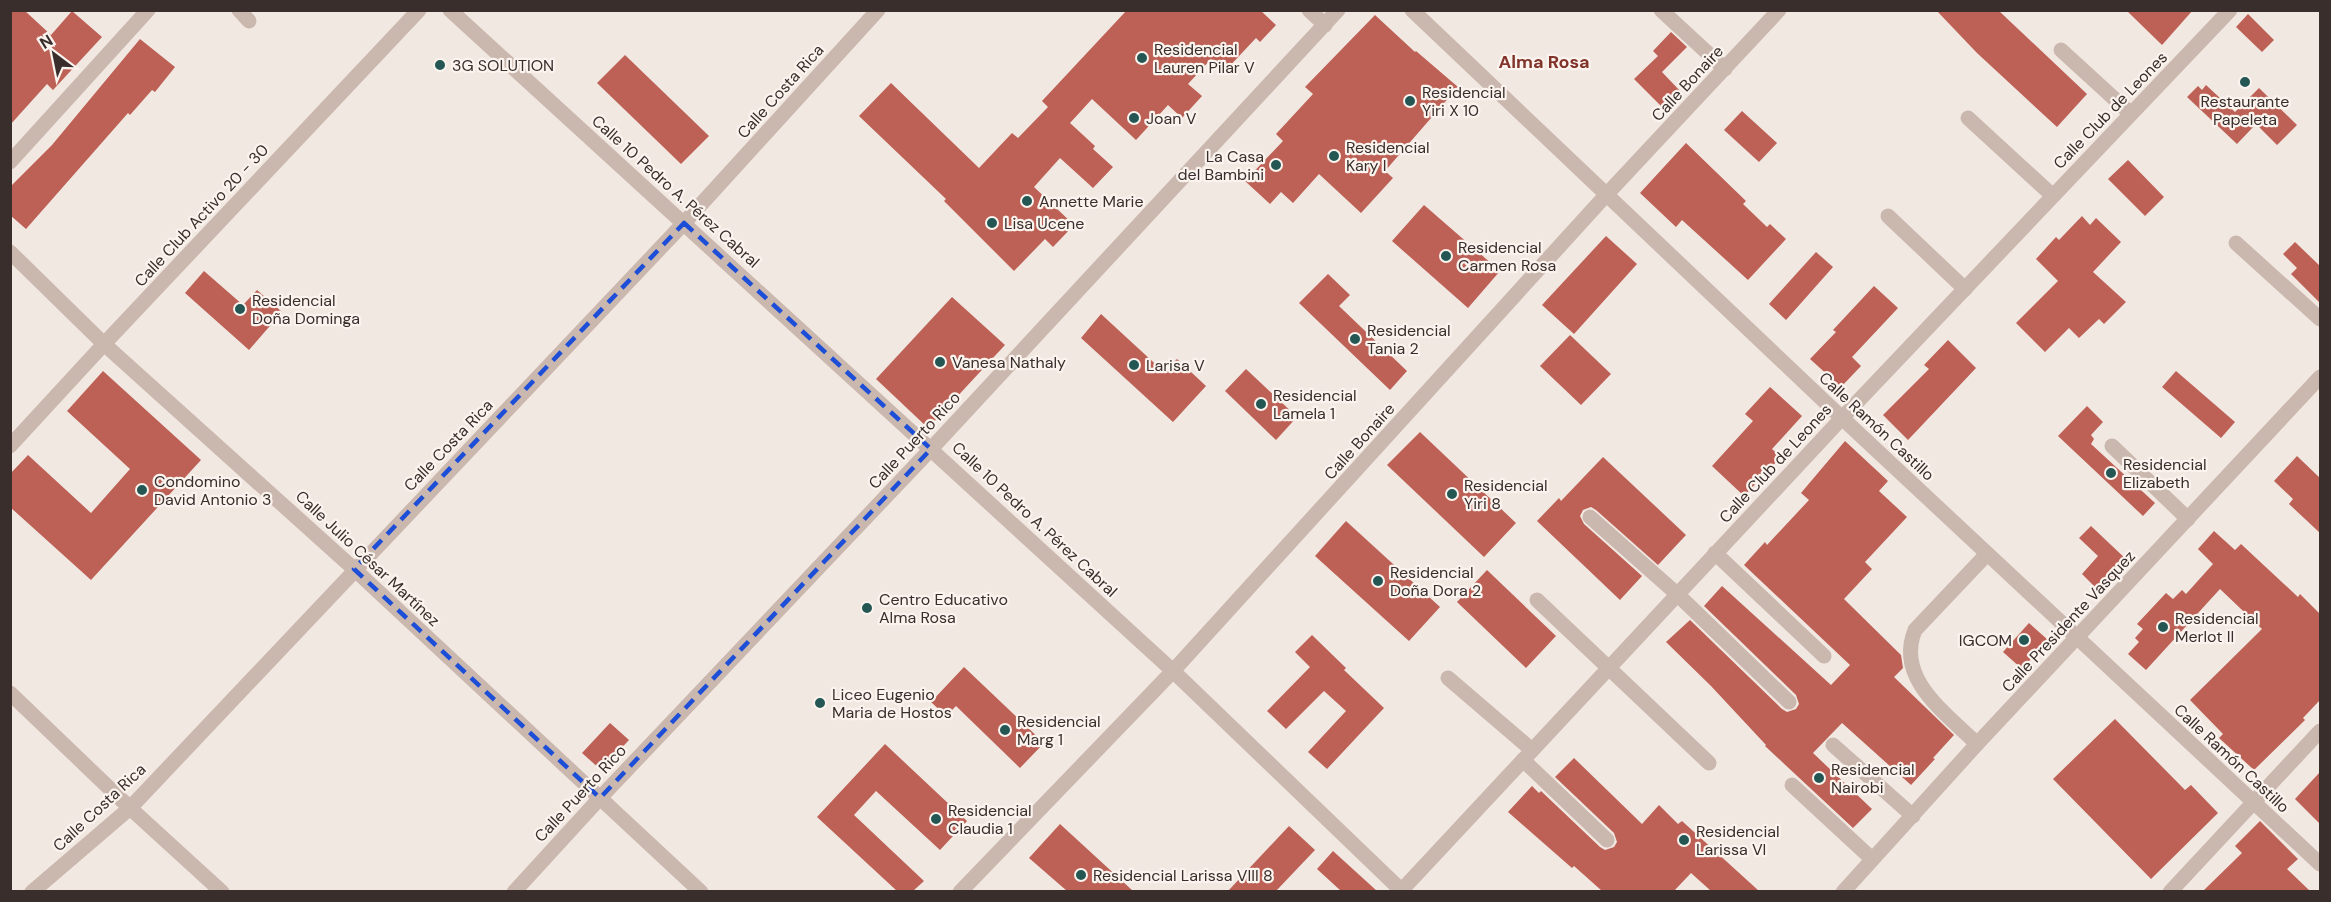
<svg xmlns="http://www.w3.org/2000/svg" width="2331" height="902" font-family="'DM Sans',sans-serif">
<rect width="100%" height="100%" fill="#f2e8e2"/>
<g fill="#bd6055">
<path d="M10,10H24L51,35L72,11L102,37L53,90L47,84L10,125Z"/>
<path d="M1127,10H1260L1276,25L1260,42L1256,38L1225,71L1211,59L1188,84L1202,96L1182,118L1168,105L1136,140L1092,99L1070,123L1095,146L1093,149L1113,167L1093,188L1060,158L1034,187L1074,225L1053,247L1045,239L1014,271L944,201L946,199L859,116L891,83L979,168L1012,133L1018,138L1048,107L1042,101Z"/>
<path d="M1936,10H1998L2087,94L2057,127L1977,53Z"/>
<path d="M2126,10H2193L2162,45Z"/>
<path d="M2248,14L2274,40L2262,52L2236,27Z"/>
<path d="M1375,15L1415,52L1416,51L1458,87L1385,171L1393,178L1361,213L1319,174L1293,203L1281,192L1270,204L1245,181L1283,141L1276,134L1313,94L1305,87Z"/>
<path d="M1671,32L1687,47L1662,72L1680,91L1663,108L1634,79L1658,56L1653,51Z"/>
<path d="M140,39L175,67L155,92L152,90L130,115L128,113L26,229L10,215V187L52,145Z"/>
<path d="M625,55L709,136L681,164L597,83Z"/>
<path d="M2206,85L2235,112L2259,88L2297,125L2277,145L2256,124L2237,144L2187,97L2198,86L2202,90Z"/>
<path d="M1742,111L1777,143L1759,162L1724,130Z"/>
<path d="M1686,143L1746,201L1743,204L1767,227L1770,224L1786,239L1748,280L1682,220L1676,227L1640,193Z"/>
<path d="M2128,160L2164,197L2145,216L2108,179Z"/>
<path d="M1424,205L1500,271L1468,308L1392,241Z"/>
<path d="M2082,216L2090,225L2096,218L2121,242L2093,272L2126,302L2104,324L2099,319L2079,338L2069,328L2045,352L2016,323L2058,281L2036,259L2056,237L2059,240Z"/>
<path d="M1606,236L1637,264L1574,334L1542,305Z"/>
<path d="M2295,242L2320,266V303L2291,274L2297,268L2283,254Z"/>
<path d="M1816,252L1833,267L1786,320L1769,304Z"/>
<path d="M204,271L243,305L257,290L282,312L249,350L185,293Z"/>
<path d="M1328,274L1350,295L1339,306L1407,371L1390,390L1299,303Z"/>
<path d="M1874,286L1898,308L1852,357L1861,366L1841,387L1810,359L1836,332L1833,330Z"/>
<path d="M952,297L1005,345L928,428L876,379Z"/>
<path d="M1101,314L1164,372L1177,359L1206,386L1173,422L1081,338Z"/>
<path d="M1570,335L1611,374L1581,405L1540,366Z"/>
<path d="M1948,340L1976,368L1908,440L1883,415L1929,369L1924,365Z"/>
<path d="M1246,369L1297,417L1276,440L1225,391Z"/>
<path d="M103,371L201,460L91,580L10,507V474L28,455L91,513L130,469L67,411Z"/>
<path d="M2176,371L2235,422L2221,438L2162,387Z"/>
<path d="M1770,387L1802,416L1772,449L1781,457L1744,496L1712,466L1753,421L1745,414Z"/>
<path d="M2087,406L2103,422L2091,435L2094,439L2091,444L2155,503L2143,516L2058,436Z"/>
<path d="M1420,432L1516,523L1484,557L1387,465Z"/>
<path d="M1845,441L1888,481L1879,491L1907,517L1865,562L1872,569L1844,599L1901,655L1903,668L1894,677L1954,735L1933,758L1935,759L1911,785L1842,723L1813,753L1872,809L1853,828L1765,746L1766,745L1711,686L1666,642L1690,620L1782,709L1787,712L1796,709L1799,704L1796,695L1704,606L1722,586L1831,685L1850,665L1744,565L1765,542L1767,545L1809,500L1801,493Z"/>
<path d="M2297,456L2320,478V533L2289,504L2293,499L2274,481Z"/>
<path d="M1603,457L1686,535L1658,565L1596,510L1591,507L1583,510L1580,516L1584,524L1642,576L1620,600L1537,521L1559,498L1561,501Z"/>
<path d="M1346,521L1440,607L1409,641L1315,556Z"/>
<path d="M2091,526L2128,561L2099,591L2082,574L2098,556L2079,538Z"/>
<path d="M2214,531L2235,550L2241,544L2298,597L2300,594L2320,614V700L2303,718L2305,720L2254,770L2219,738L2223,734L2190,700L2262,629L2220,589L2146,670L2128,654L2139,642L2135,638L2143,629L2137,624L2166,593L2173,599L2182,590L2186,594L2213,564L2198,549Z"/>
<path d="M1487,570L1556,636L1526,668L1457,602Z"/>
<path d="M2029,623L2048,640L2022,669L2003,652Z"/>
<path d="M1312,635L1346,668L1344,670L1384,708L1327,769L1308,752L1346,711L1324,691L1286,729L1267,711L1310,667L1295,652Z"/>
<path d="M964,667L1044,743L1020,768L956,706L946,716L931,702Z"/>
<path d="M2115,719L2185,790L2191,785L2218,813L2151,879L2053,779Z"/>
<path d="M610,723L629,740L601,770L582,753Z"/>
<path d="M885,744L967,821L940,850L876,791L854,815L924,881L913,891H897L817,817Z"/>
<path d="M1574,758L1642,824L1659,805L1678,824L1682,821L1759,891H1711L1691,873L1674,891H1602L1574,866L1572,868L1508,812L1532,786L1539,793L1541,791L1600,847L1605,850L1614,847L1617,842L1614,833L1555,777Z"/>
<path d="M2320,772V824L2295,799Z"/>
<path d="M2260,821L2298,859L2287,869L2310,891H2203L2242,853L2235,846Z"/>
<path d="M1060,824L1133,891H1067L1029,858Z"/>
<path d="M1289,826L1315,850L1276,891H1228Z"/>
<path d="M1333,851L1377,891H1341L1317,869Z"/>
</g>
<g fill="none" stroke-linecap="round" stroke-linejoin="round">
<g stroke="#cab7ae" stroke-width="15">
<path d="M239,10L249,21"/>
<path d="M450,10L1173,671L1403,892"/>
<path d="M1309,10L1325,25"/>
<path d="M1412,10L1842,418L2320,864"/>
<path d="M1661,10L1725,69"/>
<path d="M2061,50L2131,114"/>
<path d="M1968,118L2053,196"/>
<path d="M10,162L148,10"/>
<path d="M1888,216L1965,289"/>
<path d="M2236,243L2320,319"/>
<path d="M10,252L104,344L354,569L701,892"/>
<path d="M10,446L104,344L419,10"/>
<path d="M2112,446L2188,519"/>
<path d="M1590,517L1677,594L1789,702"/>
<path d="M1715,553L1824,656"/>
<path d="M1537,600L1709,763"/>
<path d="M1448,678L1532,750"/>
<path d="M10,693L130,808L222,892"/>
<path d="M1977,744C1946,713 1895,679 1915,630L1987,554"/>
<path d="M1833,745L1913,816"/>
<path d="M1523,760L1607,840"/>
<path d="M1792,785L1872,859"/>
<path d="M32,892L130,808L684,223L878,10"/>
<path d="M514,892L600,798L931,449L1338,10"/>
<path d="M960,892L1173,671L1607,194L1779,10"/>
<path d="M1400,892L1842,418L2230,10"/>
<path d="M1843,892L1977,744L2320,377"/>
<path d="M2170,892L2320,731"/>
</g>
</g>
<path fill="none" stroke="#1d4ed8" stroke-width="4.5" stroke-dasharray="12 8" stroke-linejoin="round" d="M684,223L931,449L600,798L354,569Z"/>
<g fill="#245754" stroke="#faf3ee" stroke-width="2">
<circle cx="1142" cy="58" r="6"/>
<circle cx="440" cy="65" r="6"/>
<circle cx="2245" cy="82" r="6"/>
<circle cx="1410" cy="101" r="6"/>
<circle cx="1134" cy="118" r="6"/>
<circle cx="1334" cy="156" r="6"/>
<circle cx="1276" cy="165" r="6"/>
<circle cx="1027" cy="201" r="6"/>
<circle cx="992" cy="223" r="6"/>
<circle cx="1446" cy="256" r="6"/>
<circle cx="240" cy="309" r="6"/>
<circle cx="1355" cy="339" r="6"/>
<circle cx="940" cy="362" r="6"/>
<circle cx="1134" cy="365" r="6"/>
<circle cx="1261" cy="404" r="6"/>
<circle cx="2111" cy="473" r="6"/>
<circle cx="142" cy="490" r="6"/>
<circle cx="1452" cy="494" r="6"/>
<circle cx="1378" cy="581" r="6"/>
<circle cx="867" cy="608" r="6"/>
<circle cx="2163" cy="627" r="6"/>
<circle cx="2024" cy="640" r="6"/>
<circle cx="820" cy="703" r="6"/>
<circle cx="1005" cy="730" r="6"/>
<circle cx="1819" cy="778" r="6"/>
<circle cx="936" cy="819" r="6"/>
<circle cx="1684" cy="840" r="6"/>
<circle cx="1081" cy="875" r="6"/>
</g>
<g text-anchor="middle" stroke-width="4.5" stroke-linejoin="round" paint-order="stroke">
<g font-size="16" fill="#392e2c" stroke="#faf3ee" text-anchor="start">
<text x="1154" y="55">Residencial<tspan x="1154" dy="18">Lauren Pilar V</tspan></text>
<text x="452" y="71">3G SOLUTION</text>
<text x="1422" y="98">Residencial<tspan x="1422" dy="18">Yiri X 10</tspan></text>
<text x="2245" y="107" text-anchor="middle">Restaurante<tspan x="2245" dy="18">Papeleta</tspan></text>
<text x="1146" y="124">Joan V</text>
<text x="1346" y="153">Residencial<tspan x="1346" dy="18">Kary I</tspan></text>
<text x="1264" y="162" text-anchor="end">La Casa<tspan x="1264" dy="18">del Bambini</tspan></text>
<text x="1039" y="207">Annette Marie</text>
<text x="1004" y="229">Lisa Ucene</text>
<text x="1458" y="253">Residencial<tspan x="1458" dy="18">Carmen Rosa</tspan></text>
<text x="252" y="306">Residencial<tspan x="252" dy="18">Doña Dominga</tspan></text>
<text x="1367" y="336">Residencial<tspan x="1367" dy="18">Tania 2</tspan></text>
<text x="952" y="368">Vanesa Nathaly</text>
<text x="1146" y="371">Larisa V</text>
<text x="1273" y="401">Residencial<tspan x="1273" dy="18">Lamela 1</tspan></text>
<text x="2123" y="470">Residencial<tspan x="2123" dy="18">Elizabeth</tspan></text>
<text x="154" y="487">Condomino<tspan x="154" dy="18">David Antonio 3</tspan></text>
<text x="1464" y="491">Residencial<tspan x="1464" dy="18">Yiri 8</tspan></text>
<text x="1390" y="578">Residencial<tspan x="1390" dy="18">Doña Dora 2</tspan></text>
<text x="879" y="605">Centro Educativo<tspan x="879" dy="18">Alma Rosa</tspan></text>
<text x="2175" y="624">Residencial<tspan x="2175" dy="18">Merlot II</tspan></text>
<text x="2012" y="646" text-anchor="end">IGCOM</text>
<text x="832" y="700">Liceo Eugenio<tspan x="832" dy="18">Maria de Hostos</tspan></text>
<text x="1017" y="727">Residencial<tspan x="1017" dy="18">Marg 1</tspan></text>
<text x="1831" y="775">Residencial<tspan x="1831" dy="18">Nairobi</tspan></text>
<text x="948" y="816">Residencial<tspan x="948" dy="18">Claudia 1</tspan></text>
<text x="1696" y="837">Residencial<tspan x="1696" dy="18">Larissa VI</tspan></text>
<text x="1093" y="881">Residencial Larissa VIII 8</text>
</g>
<g font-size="16" fill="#392e2c" stroke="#faf3ee">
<text transform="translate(1687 83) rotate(-47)" y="6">Calle Bonaire</text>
<text transform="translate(780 91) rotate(-48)" y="6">Calle Costa Rica</text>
<text transform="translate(2110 110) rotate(-46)" y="6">Calle Club de Leones</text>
<text transform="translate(676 191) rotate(42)" y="6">Calle 10 Pedro A. Pérez Cabral</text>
<text transform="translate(201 215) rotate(-47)" y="6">Calle Club Activo 20 - 30</text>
<text transform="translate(1877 426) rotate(43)" y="6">Calle Ramón Castillo</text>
<text transform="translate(914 440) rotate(-47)" y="6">Calle Puerto Rico</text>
<text transform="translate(1359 441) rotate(-48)" y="6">Calle Bonaire</text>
<text transform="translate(448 445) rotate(-46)" y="6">Calle Costa Rica</text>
<text transform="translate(1775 463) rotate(-47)" y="6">Calle Club de Leones</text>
<text transform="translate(1035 519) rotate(43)" y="6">Calle 10 Pedro A. Pérez Cabral</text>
<text transform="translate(368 558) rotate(43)" y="6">Calle Julio César Martínez</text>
<text transform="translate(2068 621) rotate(-47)" y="6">Calle Presidente Vasquez</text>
<text transform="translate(2232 758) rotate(43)" y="6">Calle Ramón Castillo</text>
<text transform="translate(580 793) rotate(-47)" y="6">Calle Puerto Rico</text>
<text transform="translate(99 807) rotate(-43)" y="6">Calle Costa Rica</text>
</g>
<g font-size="18" font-weight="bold" fill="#82342b" stroke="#faf3ee">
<text x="1544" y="68">Alma Rosa</text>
</g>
</g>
<rect width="2331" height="902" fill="none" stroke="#392e2c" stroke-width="24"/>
<g transform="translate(54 54) rotate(328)" stroke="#faf3ee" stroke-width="4.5" paint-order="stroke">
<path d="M0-4.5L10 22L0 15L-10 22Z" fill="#392e2c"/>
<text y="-9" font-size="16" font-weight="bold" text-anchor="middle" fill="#392e2c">N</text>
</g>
</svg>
